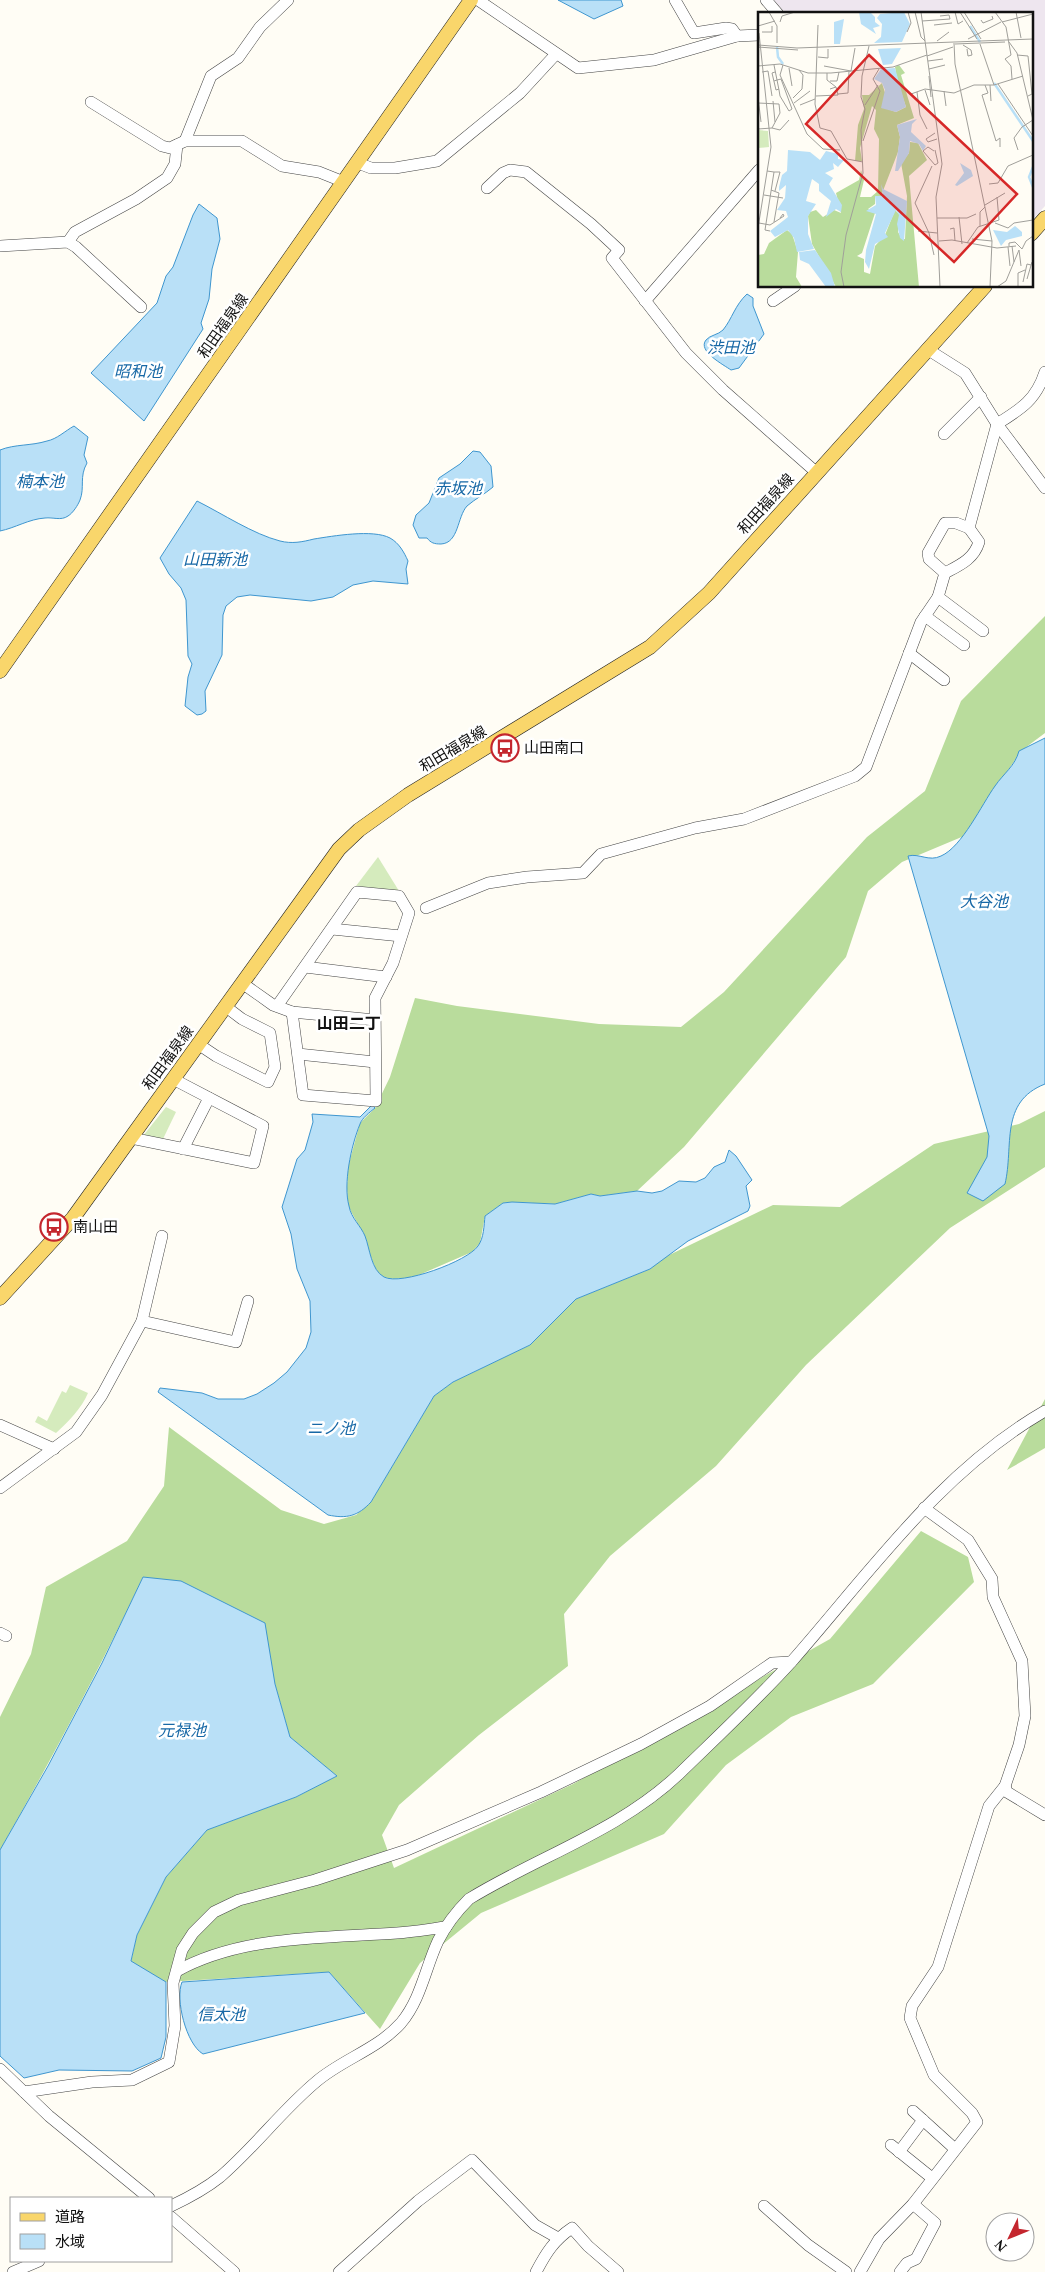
<svg xmlns="http://www.w3.org/2000/svg" width="1045" height="2272" font-family="'Times New Roman','Noto Sans JP',serif">
<rect width="100%" height="100%" fill="#fffdf5"/>
<path fill="#eee6ef" d="M774,0H1045V206L1031,221V14H786Z"/>
<g fill="#d5ebbd">
<path d="M378,857L399,891L356,886Z"/>
<path d="M166,1107L176,1112L162,1141L143,1136Z"/>
<path d="M70,1385L88,1393C82,1408 68,1422 56,1433L35,1422L38,1416L47,1421L62,1391L66,1393Z"/>
</g>
<g fill="#b9dc9c">
<path d="M1045,616V733L1021,751L964,836L902,862L868,891L846,957L684,1147L637,1191L600,1196L591,1194L555,1204L512,1202L503,1203L485,1216L480,1243L472,1252L412,1278L390,1279L382,1276L376,1270L359,1226L348,1206L347,1188L348,1167L360,1123L375,1108L390,1077L415,998L457,1006L599,1024L681,1027L724,992L867,837L925,791L961,701Z"/>
<path d="M1045,1111V1167L950,1228L806,1365L716,1466L610,1556L564,1614L568,1666L479,1735L399,1805L382,1835L394,1868L573,1784L830,1639L921,1531L968,1557L974,1582L873,1684L791,1717L726,1765L664,1834L481,1913L420,1963L380,2029L329,1972L166,1982L131,1962L137,1935L166,1877L207,1830L296,1797L337,1776L290,1737L275,1684L143,1577C99,1670 51,1760 0,1850V1717L31,1654L46,1587L127,1541L164,1486L169,1427L281,1510L324,1524L356,1515L371,1502L434,1396L453,1382L530,1345L576,1299L650,1269L663,1258L773,1205L840,1207L934,1144L1019,1124Z"/>
<path d="M1045,1399V1448L1007,1470Z"/>
</g>
<g fill="#b9e0f7" stroke="#3f96cf">
<path d="M558,0H621L623,6L594,19Z"/>
<path d="M199,204L217,218L220,239L212,269L209,299L201,323L203,329L144,421L91,373L157,303L166,276L173,267L193,215Z"/>
<path d="M747,294L753,298V306L764,334L739,368L731,370C724,365 697,351 706,340C710,335 718,335 723,330C732,319 735,305 747,294Z"/>
<path d="M74,426L88,437L84,455L87,463C79,477 85,487 80,500C78,505 73,513 68,516C61,521 53,517 45,518C29,519 15,528 0,531V450C15,444 31,446 47,441C57,439 65,431 74,426Z"/>
<path d="M473,451L480,452L491,466L493,487C485,494 475,499 467,506C457,517 459,543 441,544C434,544 431,543 427,538H419L413,525L416,515L429,503L439,478L460,464Z"/>
<path d="M197,501C223,514 253,534 280,541C292,544 302,542 314,539C333,536 373,529 390,538C399,543 404,552 408,561L406,569L408,584L373,581L353,585L333,597L311,601L250,595L237,597L226,606L223,615L222,655L205,691L206,711L202,714L197,715L185,706L188,677L192,664L188,656L186,600L181,588L169,574L160,558Z"/>
<path d="M1045,738V1084C999,1102 1014,1146 1005,1184L983,1201L967,1193L987,1157L989,1136L908,856C919,853 929,862 941,856C962,847 982,804 995,786C1004,773 1015,766 1019,751Z"/>
<path d="M372,1105L375,1108C370,1112 362,1118 360,1124C351,1146 343,1184 349,1206C351,1218 361,1226 365,1236C370,1249 371,1270 384,1277C401,1286 468,1261 478,1246C484,1238 484,1225 485,1216L503,1203L512,1202L555,1204L591,1194L600,1196L637,1191L652,1193L662,1191L679,1181L696,1182L705,1178L714,1167L725,1162L729,1150L736,1156L752,1180L746,1186L750,1206L748,1211L688,1241L650,1269L576,1299L530,1345L453,1382L434,1396L371,1502C358,1516 347,1519 328,1515L158,1392L160,1388L202,1393L218,1399H244L257,1394L274,1383L287,1372L306,1348L311,1332L310,1301L297,1269L291,1234L282,1207L297,1159L305,1150L313,1122L312,1114L360,1117Z"/>
<path d="M143,1577L181,1581L265,1623L275,1684L290,1737L337,1776L296,1797L207,1830L166,1877L137,1935L131,1961L166,1982V2037L161,2058L132,2071L59,2070L24,2078L0,2056V1850L48,1766L102,1663Z"/>
<path d="M329,1972L365,2013L203,2054C186,2044 175,1999 182,1982Z"/>
</g>
<g fill="none" stroke-linecap="round" stroke-linejoin="round">
<g stroke="#444" stroke-width="12">
<g id="minor">
<path d="M478,0L578,68L654,60L737,36L759,35"/>
<path d="M675,0L694,33L726,28L732,29L737,36"/>
<path d="M766,0L778,14"/>
<path d="M91,102L162,146L170,148L185,141H242L282,166L319,172L344,182"/>
<path d="M185,141L211,76L238,58L260,27L288,0"/>
<path d="M358,163L371,168H395L437,161L520,93L556,54"/>
<path d="M487,188L503,173L510,170L526,172L591,224L619,250L612,258L686,353L723,390L817,473"/>
<path d="M68,242L75,232L136,199L167,178L175,164L177,145"/>
<path d="M0,246L68,242L76,247L141,307"/>
<path d="M645,301L759,170"/>
<path d="M773,301L795,286"/>
<path d="M927,349L965,373L997,424L1045,488"/>
<path d="M944,434L981,397"/>
<path d="M945,573L929,559L928,553L945,523H956L969,528"/>
<path d="M938,597L983,631"/>
<path d="M925,616L964,645"/>
<path d="M909,653L944,680"/>
<path d="M426,908L488,883L527,877L583,873L601,854L695,828L744,819L855,776L866,767L921,622L938,597L945,573C960,565 974,559 979,542L969,528L997,424C1021,409 1036,400 1045,372"/>
<path d="M332,929L401,936"/>
<path d="M305,967L386,977"/>
<path d="M242,983L273,1005L292,1012L375,1020"/>
<path d="M277,1006L357,892L399,896L409,913L393,963L375,998L376,1101L303,1095L292,1012"/>
<path d="M198,1044L216,1056L268,1082L275,1067L270,1033L242,1019L225,1006"/>
<path d="M298,1054L375,1062"/>
<path d="M131,1138L254,1163L263,1126L173,1079"/>
<path d="M183,1149L209,1098"/>
<path d="M142,1321L236,1342L248,1301"/>
<path d="M0,1425L54,1449"/>
<path d="M0,1488L76,1432L102,1395L142,1321L162,1236"/>
<path d="M0,1633L6,1636"/>
<path d="M1005,1786L1007,1792L1045,1815"/>
<path d="M177,1971C242,1935 325,1938 397,1933C413,1932 430,1929 446,1927"/>
<path d="M0,2069L49,2116L149,2198"/>
<path d="M24,2092L92,2082L132,2080L169,2062L175,2026L173,1983L182,1950L193,1933L214,1912L239,1900L315,1880L407,1850L541,1792L641,1744L710,1706L772,1663L791,1662"/>
<path d="M913,2111L955,2149"/>
<path d="M891,2145L932,2178"/>
<path d="M899,2152L923,2120"/>
<path d="M171,2206C188,2198 205,2189 220,2177C255,2147 282,2110 317,2081C343,2059 378,2049 401,2023C421,1999 425,1969 438,1941C446,1925 456,1912 469,1899C539,1856 619,1831 679,1774C716,1738 759,1698 793,1660C871,1571 941,1471 1045,1411"/>
<path d="M764,2206L808,2245L846,2272"/>
<path d="M171,2217L234,2272"/>
<path d="M13,2272L39,2261"/>
<path d="M339,2272L418,2201L472,2160L535,2225L558,2238"/>
<path d="M536,2272C546,2253 554,2240 572,2228L588,2246L618,2272"/>
<path d="M860,2272L879,2239L913,2204L977,2122L972,2113L934,2075L910,2018L912,2006L938,1967L989,1806L1005,1786L1019,1745L1025,1716L1022,1661L993,1597L992,1579L968,1540L924,1508"/>
<path d="M900,2272L907,2263L916,2259L935,2223L913,2204"/>
</g>
</g>
<g stroke="#222" stroke-width="15">
<g id="major">
<path d="M1031,234L1045,218"/>
<path d="M0,671L471,0"/>
<path d="M0,1298L73,1218L339,849L359,830L408,795L650,647L709,593L985,286"/>
</g>
</g>
<use href="#minor" stroke="#fff" stroke-width="11"/>
<use href="#major" stroke="#f9d66b" stroke-width="14"/>
</g>
<defs>
<g id="bus-ring" transform="scale(1.4375)"><circle r="9.5" fill="#fff" stroke="#c4262e" stroke-width="1.5"/><path d="M-5-6H5V4H4V6H2V4H-2V6H-4V4H-5ZM-3.5-4V0h7V-4ZM-3.5 1.2v1.5H-2V1.2ZM2 1.2v1.5H3.5V1.2Z" fill="#c4262e"/></g>
</defs>
<g fill-rule="evenodd">
<use href="#bus-ring" x="505" y="748"/>
<use href="#bus-ring" x="54" y="1227"/>
</g>
<g text-anchor="middle" stroke-width="5" stroke-linejoin="round" paint-order="stroke">
<g font-size="15" fill="#111" stroke="#fff">
<text transform="translate(223 326) rotate(-55)" y="5">和田福泉線</text>
<text transform="translate(766 504) rotate(-48)" y="5">和田福泉線</text>
<text transform="translate(453 749) rotate(-31)" y="5">和田福泉線</text>
<text transform="translate(168 1058) rotate(-54)" y="5">和田福泉線</text>
</g>
<g font-size="15" fill="#111" stroke="#fff" text-anchor="start">
<text x="524" y="753">山田南口</text>
<text x="73" y="1232">南山田</text>
</g>
<g font-size="16" font-style="italic" fill="#1768a6" stroke="#fff">
<text x="731" y="353">渋田池</text>
<text x="138" y="377">昭和池</text>
<text x="40" y="487">楠本池</text>
<text x="458" y="494">赤坂池</text>
<text x="215" y="565">山田新池</text>
<text x="984" y="907">大谷池</text>
<text x="331" y="1434">ニノ池</text>
<text x="182" y="1736">元禄池</text>
<text x="221" y="2020">信太池</text>
</g>
<g font-size="16" font-weight="bold" fill="#111" stroke="#fff">
<text x="349" y="1029">山田二丁</text>
</g>
</g>
<g transform="translate(758 12)">
<rect width="275" height="275" fill="#fffdf5"/>
<path d="M0,118L10,119L11,135L0,136Z" fill="#d5ebbd"/>
<path d="M141,53L147,61L143,63L156,106L139,113L142,125L140,140L123,184L117,185V192L110,197L117,201L104,241L99,244L106,247V260L112,262L117,234L127,223L137,198L142,203L140,220L144,227H147L149,184L143,151L151,141L152,130L160,131L169,148L151,164L161,275H78L54,232L50,204L52,200L58,198L65,205L76,198L83,201L78,181L101,168L103,158L106,168L102,185H113L120,179L121,127L116,117L118,98L114,94L102,136L104,149H97L100,113L106,97L104,83H111L124,71L128,84L124,95L138,100L148,95L139,68L137,55ZM29,218L34,222L40,240L38,265L44,275H0V243L6,242L11,231Z" fill="#b9dc9c"/>
<path d="M101,0H112L117,5V10L122,14L115,16L118,22L103,12ZM146,0L152,12L144,30L116,31L123,25L124,12L119,6L122,2ZM86,7L82,32H76V10ZM143,36L134,52L125,53L120,37ZM137,56L148,95L138,100L123,96L127,78L124,71L116,67L123,57ZM159,107L154,112L153,120L168,134L165,139L161,132L152,129L151,141L140,159H137L142,125L139,113ZM30,138L52,140L62,148L68,139L80,142V147L86,148L80,155L75,151L76,157L67,161L75,166L71,172L84,193L83,200L78,197L68,205L73,189L61,179V172L54,167L48,189L58,192L50,204V222L56,237L39,240L36,226L30,218L17,225L12,219L30,205L28,199L19,198L27,186L28,173L21,179V175L24,163L29,159ZM202,151L213,158L215,164L199,174L197,173L206,161ZM123,172L125,177L149,189L146,229L142,226L139,212L141,203L138,198L127,221L130,225L117,232L111,257L107,250L108,238L118,202L108,199L118,193L117,184H125ZM257,214L264,220V224L248,228L243,234L235,218L249,220ZM57,238L73,261L77,275H68L51,252L42,248L41,240Z" fill="#b9e0f7"/>
<path fill="none" stroke="#b9e0f7" stroke-width="2.5" d="M212,14L222,30M19,35L20,45L25,52M236,71L275,129M275,155L271,165L275,175"/>
<path fill="none" stroke="#a09f9a" stroke-width="1" d="M11,0L19,14V31M157,0L163,25L167,29M163,0L184,152L178,185L182,275M197,0L200,12L205,9M202,0L219,27M206,0L223,27M237,0L248,15L253,43M258,0L263,26M223,8L225,11L235,7L234,4M164,9L192,7L191,3L182,4M22,10L24,4L37,0M244,10L275,2M60,13L57,92L62,116L73,119L89,147L105,150M176,13L194,11M0,14L17,9M4,20H14V14M149,20L153,11L150,0M210,27L243,10M179,29L191,20M251,30L259,41L275,108M196,31L197,52L234,229L232,275M197,32L247,30M222,32L236,73M0,33L39,36L275,27M205,33L213,38L214,43L210,44L209,37M0,35L40,38M253,43L247,47L253,54L254,67M259,43L270,44L274,82L270,84M169,44L195,35M60,45L70,46V37M170,49L185,47M16,53L21,78L22,84L31,99L34,97L23,67L19,68L16,69M25,53L22,63L49,122L65,137L82,138M0,54L22,52L50,61H73L135,55L169,43M66,54L93,59L97,36M31,56L34,74M171,57L187,53M4,60L10,59L14,84M17,60L14,61L18,78L21,77M69,61V68L78,75L72,77M171,64L173,85M72,69H79L81,60M240,72L275,124M227,73L230,81L224,83L238,129L242,126V135M232,73L233,89M167,78L172,93M186,79L188,94M159,80L162,103L169,117M80,82L90,81L91,59M153,82L167,77L196,81L216,73H236L265,64M58,84L80,83L78,75M0,85L3,110M35,86L44,77L45,63L41,58M15,89L17,110M0,91L21,92L22,101L14,116L0,117M36,91L52,79M42,93L57,87M107,93L120,73M14,116L22,118L31,108M177,121L168,127L170,130L179,127M105,129L122,79L115,67L121,57M260,138L256,126L264,115L275,108M176,139L170,135L165,139L177,153L180,151L177,138M174,154L157,191L171,221L176,243M9,159L16,160L7,218L12,219M16,160H22L17,179M231,172L240,171L250,154L275,143M13,178L21,181L16,210M6,183L25,186M227,193L247,181M201,205L204,232M179,206H209L218,202M1,211L12,213L26,204L25,202L22,206M237,211L250,216L256,211L275,208M222,214V200L227,195M0,216L13,135L1,21M192,217L196,216L197,229M160,219L179,221M214,227L234,229M181,229L194,228L239,236L258,234M209,231L220,215L241,208L239,185M251,234V231L257,230L264,237L268,229L275,224M254,234L256,250M250,235L252,254M261,238L263,254M269,267L274,250M265,270L269,252L273,253M86,275L83,260L88,223L105,161L103,118L107,97L103,85L104,64L111,34M239,275L248,269L261,238M260,275V261L267,258"/>
<path fill="#d62828" fill-opacity="0.15" stroke="#d62828" stroke-width="2.5" d="M111,43L259,182L196,250L48,112Z"/>
<rect width="275" height="275" fill="none" stroke="#111" stroke-width="2.5"/>
</g>
<rect x="10" y="2197" width="162" height="65" fill="#ffffff" stroke="#a0a0a0"/>
<rect x="20" y="2213" width="25" height="8" fill="#f9d66b" stroke="#a0a0a0"/>
<text x="55" y="2222" font-size="15" fill="#111111">道路</text>
<rect x="20" y="2234" width="25" height="15" fill="#b9e0f7" stroke="#a0a0a0"/>
<text x="55" y="2247" font-size="15" fill="#111111">水域</text>
<g transform="translate(1010 2237) rotate(227)"><circle r="24" fill="#ffffff" stroke="#a0a0a0"/>
<path d="M0-4L9 19L0 12L-9 19Z" fill="#c4262e"/>
<text y="-8" font-size="14" font-weight="bold" text-anchor="middle" fill="#111111">N</text>
</g>
</svg>
